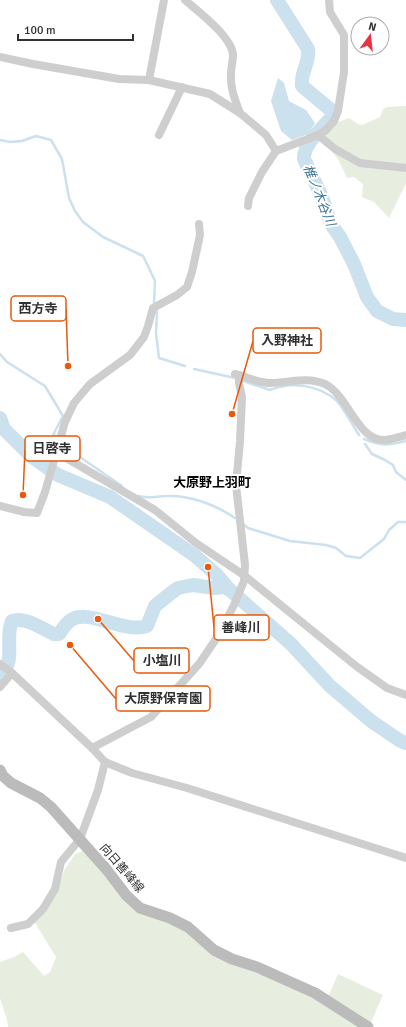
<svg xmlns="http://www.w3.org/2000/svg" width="406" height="1027" font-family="Signika,'Noto Sans JP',sans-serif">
<rect width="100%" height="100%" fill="#fff"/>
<g fill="#e8eedf">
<path d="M403,106H406V183L389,218L374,202L362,197L363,184L354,177L347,178L338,159L321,137L336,123L349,118L358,124L362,125L380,117L383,109L387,107Z"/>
<path d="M85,850L135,909L184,929L234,964L329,995L338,974L383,995L369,1027H8L7,1020L0,998V962L14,957L23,952L44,976L50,972L56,957L35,923L55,896L65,869L75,854Z"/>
</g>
<path fill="#cbe1ee" d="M278,78L284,83L289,101L306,110L315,123L308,134L292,140L281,131L271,101Z"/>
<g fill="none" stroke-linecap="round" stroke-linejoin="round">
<g stroke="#cbe1ee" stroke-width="2.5">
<path d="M0,140L10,142L22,141L36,136L51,140L62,159L69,198L75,211L83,222L103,237L143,256L147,264L155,281L154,303L157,312L156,333L159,358L185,366"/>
<path d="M0,354L7,362L45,386L63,416L53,435L56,436L54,445"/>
<path d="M194,369L235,378"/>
<path d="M243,381L270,390C292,381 319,385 337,401C343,407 353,426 359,435"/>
<path d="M364,439C382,446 387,446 406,441"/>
<path d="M365,444L372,454L385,460L393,465L396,472L406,480"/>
<path d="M60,448L77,455L122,486"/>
<path d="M138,496C148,499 157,496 167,496C190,495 216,505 235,518"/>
<path d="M243,524L248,528L290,541L326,545L336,548L346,556L360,558L384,539L389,530L398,522H406"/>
</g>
<g stroke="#cbe1ee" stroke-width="14">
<path d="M277,0L308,49C310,63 300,73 302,86L332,111V117C323,127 303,144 304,159L322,197L331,224L340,237L354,264L367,297L377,311L393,319L406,320"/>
<path d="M0,418L4,429L32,457L58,475L110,497L194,555L217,575L230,590L291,644L330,686L371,721L399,740L406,743"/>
<path d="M0,675C17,662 4,638 12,621C25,616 42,629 54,634H59C62,630 66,623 71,620C89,608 124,634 147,626L155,606L171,593L178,588L193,585L214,588L224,587L230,590"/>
</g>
<g stroke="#cecece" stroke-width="8">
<path d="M185,0C199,12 232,37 233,55C233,61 231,68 231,74C230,88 235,100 240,113"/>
<path d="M0,57L33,64L119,79L149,80L210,94L240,113L266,135L276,151"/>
<path d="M149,80L164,0"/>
<path d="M159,135L182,87"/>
<path d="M318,135L335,149L360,163L406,168"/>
<path d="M248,206L249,198L262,172L276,151L318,135L326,130L334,121L338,111L344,72V35L330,12L329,0"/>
<path d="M235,374C247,377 258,383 270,383C288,383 307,376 325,384C348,395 358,442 385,440C392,439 399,437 406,435"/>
<path d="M56,452L155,510L196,543L245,576L356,666L387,688L406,695"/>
<path d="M0,506L24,512L37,513L45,492L65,422L74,403L90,384L130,355L144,337L148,326L153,308L177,295L187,287L192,272L200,235L199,224"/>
<path d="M0,664L12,673"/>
<path d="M0,687L12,673L92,748L105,762L132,773L187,788L406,858"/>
<path d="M92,748L151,717L199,664L218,636L234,605L244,581L245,565L236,485L240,441L242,397L239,383V375"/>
<path d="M11,928L28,924L43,909L55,889L61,862L80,839L98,790L105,762"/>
</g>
<path stroke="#bbb" stroke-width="11" d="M0,770L3,776L11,783L40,798L51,807L107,870L126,895L140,908L170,918L188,927L214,950L232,959L257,967L315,993L368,1027"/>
</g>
<g text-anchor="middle" stroke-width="4" stroke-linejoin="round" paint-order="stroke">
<g font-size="12" fill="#313131" stroke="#fff">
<text transform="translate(122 868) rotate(49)" y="4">向日善峰線</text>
</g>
<g font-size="13" font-style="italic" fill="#3b7697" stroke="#fff">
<text transform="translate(320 195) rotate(68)" y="5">椎ノ木谷川</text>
</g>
<g font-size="13" font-weight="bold" fill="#000" stroke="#fff">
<text x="212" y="487">大原野上羽町</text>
</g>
</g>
<path fill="none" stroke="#e8590c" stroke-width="1.5" d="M68 366L66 309M232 414L253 341M23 495L25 449M208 567L214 627M98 619L134 661M70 645L116 699"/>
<g fill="#e8590c" stroke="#fff" stroke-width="1.5">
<circle cx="68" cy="366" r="4"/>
<circle cx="232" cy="414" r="4"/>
<circle cx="23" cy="495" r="4"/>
<circle cx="208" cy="567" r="4"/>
<circle cx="98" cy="619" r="4"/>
<circle cx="70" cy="645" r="4"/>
</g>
<g fill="#fff" stroke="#e8590c" stroke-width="1.5">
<rect x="11" y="296" width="55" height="25" rx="4"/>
<rect x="253" y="328" width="68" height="25" rx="4"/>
<rect x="25" y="436" width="55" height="25" rx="4"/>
<rect x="214" y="615" width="55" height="25" rx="4"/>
<rect x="134" y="648" width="55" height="25" rx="4"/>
<rect x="116" y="686" width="94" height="25" rx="4"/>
</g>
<g font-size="13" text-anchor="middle" font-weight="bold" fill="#313131">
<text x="38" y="313">西方寺</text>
<text x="287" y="345">入野神社</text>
<text x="52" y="453">日啓寺</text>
<text x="241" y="632">善峰川</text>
<text x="162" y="665">小塩川</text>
<text x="163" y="703">大原野保育園</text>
</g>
<g transform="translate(370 36) rotate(15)"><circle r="19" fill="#ffffff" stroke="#adadad"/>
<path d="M0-3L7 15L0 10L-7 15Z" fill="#eb3143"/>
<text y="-6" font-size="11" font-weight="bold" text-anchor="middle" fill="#313131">N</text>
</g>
<path d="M18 34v6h115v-6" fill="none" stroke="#313131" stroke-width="2"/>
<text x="24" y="34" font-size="12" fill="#313131" stroke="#ffffff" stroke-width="3" paint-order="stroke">100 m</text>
</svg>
